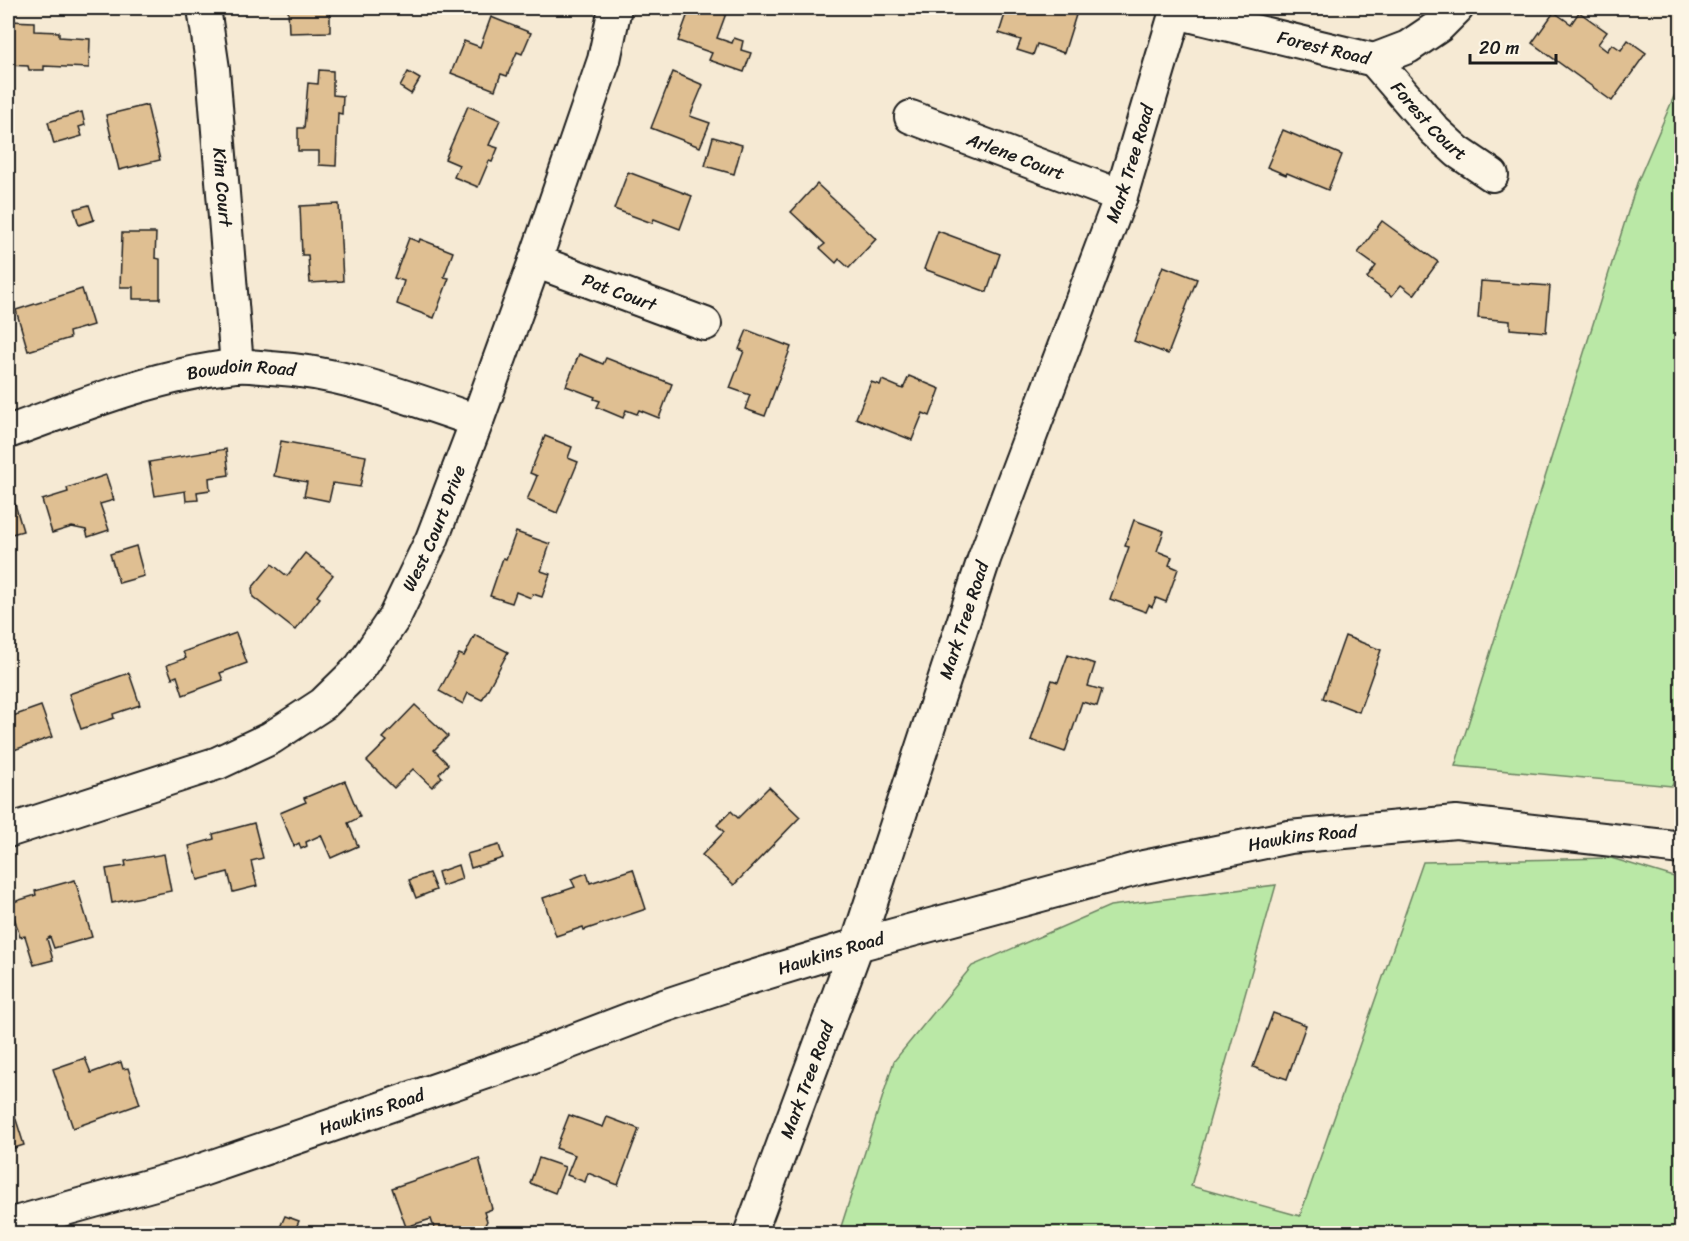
<svg xmlns="http://www.w3.org/2000/svg" width="1689" height="1241" font-family="Sriracha,sans-serif">
<rect width="100%" height="100%" fill="#f6ead4"/>
<filter id="ink" filterUnits="userSpaceOnUse"><feTurbulence type="fractalNoise" baseFrequency=".0167" numOctaves="2"/><feDisplacementMap in="SourceGraphic" scale="12" xChannelSelector="R" yChannelSelector="G"/><feConvolveMatrix kernelMatrix="1 2 1 2 8 2 1 2 1" color-interpolation-filters="sRGB"/></filter>
<g filter="url(#ink)">
<g fill="#bae8a6" stroke="#6b8261" stroke-width="1.5">
<path d="M1681,80V761L1672,786L1455,766L1637,183Z"/>
<path d="M1611,858L1681,879V1233H839L894,1061L972,966L1110,906L1276,885L1191,1186L1300,1216L1423,862Z"/>
</g>
<g fill="#dfbf92" stroke="#1c1c1c" stroke-width="1.5">
<path d="M288,8H347V10H330V32L289,33Z"/>
<path d="M690,8H728L717,38L732,43L734,38L743,41L741,50L751,53L744,72L709,60L712,53L678,41Z"/>
<path d="M1007,8H1062L1061,10L1076,15L1064,53L1037,44L1033,55L1017,50L1021,40L999,33Z"/>
<path d="M1554,12L1571,24L1579,12L1607,32L1598,44L1607,51L1612,44L1621,50L1628,40L1646,53L1612,101L1532,43Z"/>
<path d="M491,17L531,33L522,54L517,52L507,76L501,74L495,90L451,73L464,41L480,47Z"/>
<path d="M9,21L34,22V31L59,32V37L90,39L89,68L44,66V70H29L28,66L8,65Z"/>
<path d="M319,70L333,71V95L343,96L342,114L338,113L336,166L319,165V151H298V128H304L308,83L318,84Z"/>
<path d="M408,72L420,79L411,94L400,87Z"/>
<path d="M673,72L703,85L690,116L710,123L700,147L651,128Z"/>
<path d="M147,105L160,160L119,170L106,115Z"/>
<path d="M468,106L500,120L489,145L498,148L492,162L489,161L478,187L454,177L459,165L445,159Z"/>
<path d="M82,112L85,125L79,127L82,136L54,144L48,122Z"/>
<path d="M1283,130L1342,155L1328,190L1287,173L1286,175L1267,167Z"/>
<path d="M713,137L742,145L734,174L705,166Z"/>
<path d="M628,172L692,196L680,229L654,219L652,223L614,209Z"/>
<path d="M817,184L876,239L849,268L839,259L836,263L820,248L825,244L791,212Z"/>
<path d="M339,204L343,281L310,283L308,255H302L300,206Z"/>
<path d="M89,205L94,220L79,225L74,209Z"/>
<path d="M1382,221L1438,262L1414,295L1401,285L1392,296L1367,278L1376,266L1358,253Z"/>
<path d="M938,231L1000,254L987,292L924,269Z"/>
<path d="M122,233H156L155,258L160,259V299H133V287H120Z"/>
<path d="M409,238L419,242L420,239L453,252L444,277L449,278L434,318L397,304L404,281L394,278Z"/>
<path d="M1163,266L1197,279L1168,354L1134,341Z"/>
<path d="M1481,281L1550,286L1546,332L1510,329V321L1478,318Z"/>
<path d="M82,289L93,325L69,332L70,338L28,351L16,310Z"/>
<path d="M747,330L791,347L765,416L745,409L750,395L730,388L744,351L739,349Z"/>
<path d="M579,354L603,364L606,358L672,384L659,418L639,410L637,414L626,410L623,418L597,407L600,401L594,399L595,397L566,386Z"/>
<path d="M909,376L940,389L930,416L923,413L912,440L856,418L871,382L880,385L882,380L903,389Z"/>
<path d="M545,436L572,447L568,458L578,462L557,513L527,500L537,476L530,473Z"/>
<path d="M281,441L366,456L360,487L333,483L329,501L304,496L307,482L274,476Z"/>
<path d="M226,449L229,475L209,478L210,490L197,492L198,500L186,501L185,491L155,496L149,462Z"/>
<path d="M106,475L114,500L100,504L109,530L88,537L86,530L72,527L52,533L42,500L68,492L67,488Z"/>
<path d="M15,504L23,531L8,535L11,547L8,548V506Z"/>
<path d="M1134,520L1164,531L1157,551L1172,557L1169,565L1178,569L1166,602L1156,598L1152,607L1149,605L1146,612L1110,599L1129,547L1125,546Z"/>
<path d="M516,532L550,544L541,571L550,574L542,597L533,594L531,598L516,592L512,603L490,596L503,558L506,559Z"/>
<path d="M136,546L144,576L119,583L110,554Z"/>
<path d="M305,553L333,575L317,596L320,598L295,630L253,597L252,588L272,564L287,576Z"/>
<path d="M236,633L247,663L220,673L223,680L183,695L177,676L172,678L167,665L186,658L183,652Z"/>
<path d="M475,635L508,652L482,700L468,693L463,704L439,691L459,654L464,656Z"/>
<path d="M1345,636L1381,650L1359,712L1323,698Z"/>
<path d="M1068,655L1095,664L1088,686L1102,690L1097,706L1082,702L1065,752L1031,740L1052,680L1058,682Z"/>
<path d="M129,673L140,705L113,714L114,718L81,729L69,694Z"/>
<path d="M415,705L448,736L434,750L448,764L439,774L442,777L432,787L413,769L394,788L367,761L387,741L383,738Z"/>
<path d="M41,706L52,737L8,752V711L11,709L13,716Z"/>
<path d="M345,781L360,817L348,823L358,846L331,858L321,835L306,842L307,846L301,849L299,843L294,846L280,813L306,802L304,798Z"/>
<path d="M769,787L800,817L734,885L702,855L724,832L717,825L731,811L738,818Z"/>
<path d="M254,823L263,858L251,861L257,886L233,892L228,872L198,880L189,846L214,839L213,834Z"/>
<path d="M499,845L503,858L471,868L467,854Z"/>
<path d="M164,854L171,891L112,903L106,869L126,866L125,861Z"/>
<path d="M458,865L462,879L442,886L438,872Z"/>
<path d="M633,869L646,909L584,930L583,927L556,936L543,898L575,887L571,879L587,873L590,883Z"/>
<path d="M429,873L436,890L416,898L409,880Z"/>
<path d="M75,880L92,937L54,948L50,937L47,939L53,960L34,965L25,936L20,937L10,903L36,895L35,891Z"/>
<path d="M1273,1013L1306,1025L1287,1079L1253,1067Z"/>
<path d="M85,1058L91,1073L121,1062L123,1069L128,1068L140,1104L73,1128L53,1069Z"/>
<path d="M13,1110L24,1145L8,1150V1112Z"/>
<path d="M569,1115L603,1127L607,1117L639,1129L618,1185L588,1173L585,1182L567,1175L575,1155L556,1148Z"/>
<path d="M479,1158L492,1209L484,1212L487,1221L480,1234H436L431,1219L406,1227L392,1188Z"/>
<path d="M539,1158L565,1167L555,1193L530,1183Z"/>
<path d="M285,1216L299,1221L293,1234H277Z"/>
</g>
<g fill="none" stroke-linecap="round" stroke-linejoin="round">
<g stroke="#1c1c1c" stroke-width="36">
<g id="minor">
<path id="s1" d="M204,8L213,69L237,366"/>
<path id="s2" d="M1176,12L1374,60L1408,47L1439,26L1457,8"/>
<path id="s3" d="M1374,60L1435,131L1458,152L1492,175"/>
<path id="s4" d="M911,117L1121,196"/>
<path id="s5" d="M535,261L705,324"/>
<path id="s6" d="M8,432C82,405 156,375 235,366C246,365 259,367 271,368C343,372 409,398 477,421"/>
<path id="s7" d="M8,831L218,763L271,738L323,704L360,668L394,618L432,539L477,421L535,261L604,60L615,8"/>
<path id="s8" d="M8,1225L187,1175L531,1057L664,1006L736,982L857,945L1144,867L1289,837L1456,822L1682,848"/>
<path id="s9" d="M750,1234L857,945L984,559L1121,196L1177,8"/>
</g>
</g>
<use href="#minor" stroke="#fcf5e5" stroke-width="32"/>
</g>
</g>
<g text-anchor="middle" stroke-width="6" stroke-linejoin="round" paint-order="stroke">
<g font-size="18" fill="#1c1c1c" stroke="#fcf5e5">
<text dy="6" stroke="none"><textPath href="#s2" startOffset="152">Forest Road</textPath></text>
<text dy="6" stroke="none"><textPath href="#s3" startOffset="82">Forest Court</textPath></text>
<text dy="6" stroke="none"><textPath href="#s4" startOffset="112">Arlene Court</textPath></text>
<text dy="6" stroke="none"><textPath href="#s9" startOffset="1136">Mark Tree Road</textPath></text>
<text dy="6" stroke="none"><textPath href="#s1" startOffset="180">Kim Court</textPath></text>
<text dy="6" stroke="none"><textPath href="#s5" startOffset="90">Pat Court</textPath></text>
<text dy="6" stroke="none"><textPath href="#s6" startOffset="243">Bowdoin Road</textPath></text>
<text dy="6" stroke="none"><textPath href="#s7" startOffset="552">West Court Drive</textPath></text>
<text dy="6" stroke="none"><textPath href="#s9" startOffset="650">Mark Tree Road</textPath></text>
<text dy="6" stroke="none"><textPath href="#s8" startOffset="1353">Hawkins Road</textPath></text>
<text dy="6" stroke="none"><textPath href="#s8" startOffset="867">Hawkins Road</textPath></text>
<text dy="6" stroke="none"><textPath href="#s9" startOffset="164">Mark Tree Road</textPath></text>
<text dy="6" stroke="none"><textPath href="#s8" startOffset="381">Hawkins Road</textPath></text>
</g>
</g>
<rect width="1689" height="1241" fill="none" stroke="#fcf5e5" stroke-width="30"/>
<rect x="15" y="15" width="1659" height="1211" fill="none" stroke="#1c1c1c" stroke-width="2" filter="url(#ink)"/>
<path d="M1470 54v9h86v-9" fill="none" stroke="#1c1c1c" stroke-width="3"/>
<text x="1479" y="54" font-size="18" fill="#1c1c1c" stroke="#fcf5e5" stroke-width="4.5" paint-order="stroke">20 m</text>
</svg>
